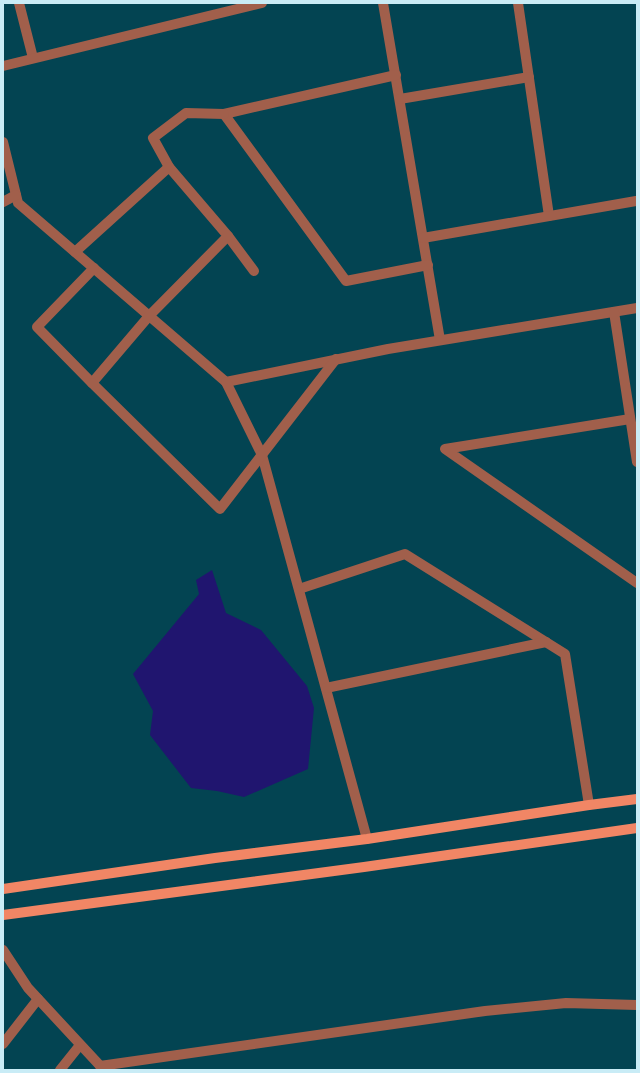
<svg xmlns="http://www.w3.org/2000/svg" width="640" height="1073" font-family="Figtree,sans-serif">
<rect width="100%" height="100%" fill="#034452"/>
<path fill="#20156f" d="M212,570L226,613L261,630L307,686L314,708L308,769L244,797L217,791L191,788L150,735L153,711L133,674L199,594L196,580Z"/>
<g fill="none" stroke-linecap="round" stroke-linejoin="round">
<g stroke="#a15f4b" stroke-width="10">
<path d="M19,3L33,58"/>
<path d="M383,3L440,340"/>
<path d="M518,3L549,216"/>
<path d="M3,66L262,3"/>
<path d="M396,75L224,114L346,281L428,265"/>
<path d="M400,99L529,77"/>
<path d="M3,142L18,203L226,382L388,349L637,308"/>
<path d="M169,167L153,138L186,113L224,114"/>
<path d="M3,202L16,195"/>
<path d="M228,236L254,271"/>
<path d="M423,238L636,201"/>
<path d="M75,252L169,167L228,236L149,316L92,383L37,327L94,268"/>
<path d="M614,312L637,462"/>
<path d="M226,382L262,455L367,839"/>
<path d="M92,383L220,509L336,359"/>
<path d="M630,419L445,449L637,583"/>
<path d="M299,589L405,554L565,654L589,805"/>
<path d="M326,688L546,642"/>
<path d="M3,950L28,988L104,1070"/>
<path d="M3,1044L38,999"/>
<path d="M100,1066L485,1011L566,1003L637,1005"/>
<path d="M60,1070L80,1045"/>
</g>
<g stroke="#f18665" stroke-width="10">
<path d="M3,889L215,858L367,839L589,805L637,799"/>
<path d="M3,915L364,867L637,828"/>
</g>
</g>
<rect width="640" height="1073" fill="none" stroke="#c9ecf6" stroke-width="8"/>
</svg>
